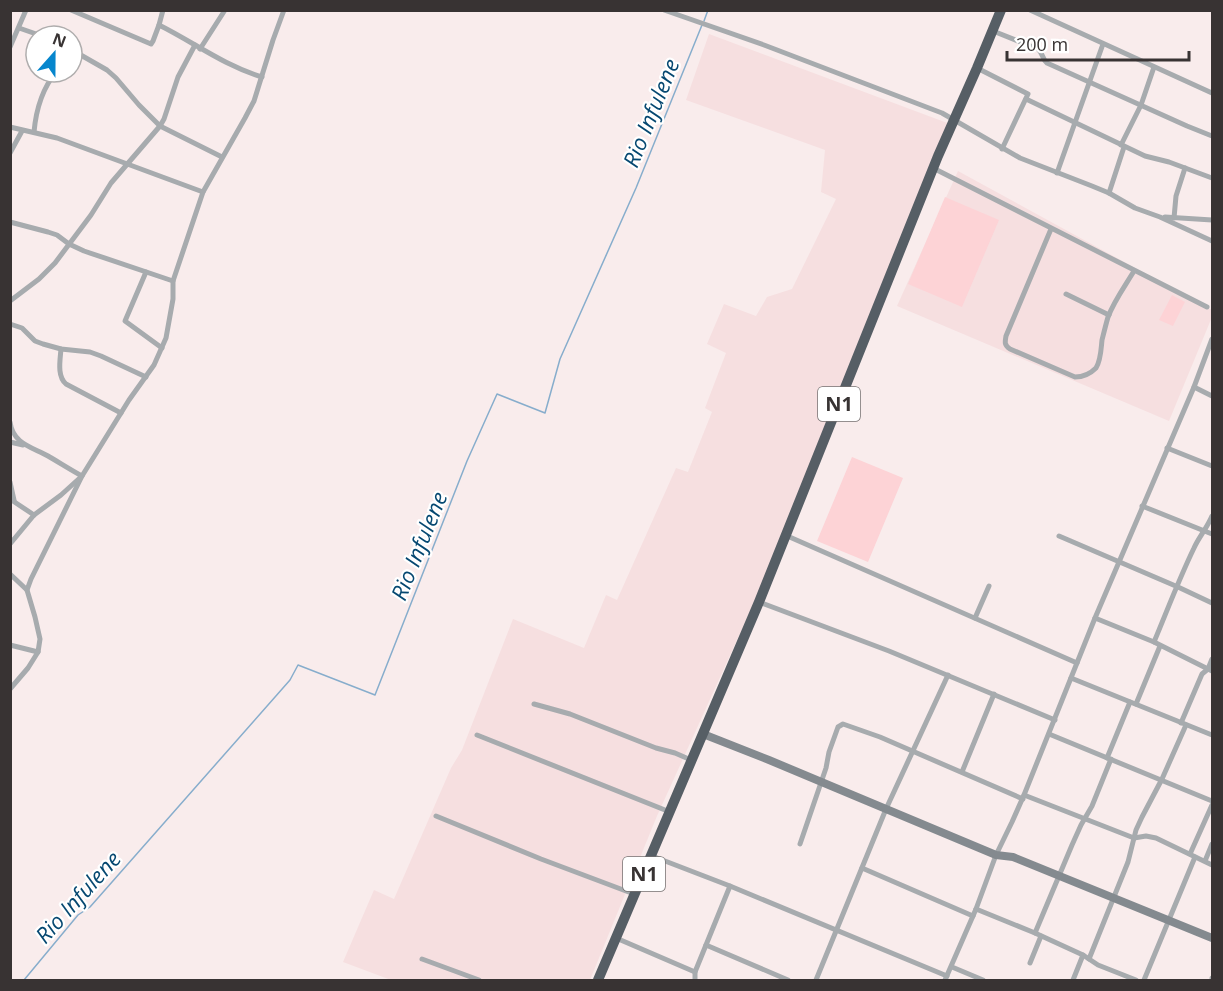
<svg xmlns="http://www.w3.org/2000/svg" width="1223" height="991" font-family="'Open Sans',sans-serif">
<rect width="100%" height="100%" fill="#f9ecec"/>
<g fill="#f6dfe0">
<path d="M709,34L950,124L767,574L657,816L590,980H391L343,962L374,890L394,899L451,768L462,750L513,619L584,648L606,595L617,600L676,468L688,472L712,412L705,408L726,353L707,344L724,304L756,316L767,297L792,289L836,199L821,192L825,150L686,100Z"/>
<path d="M958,171L1212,310V317L1169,421L897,306Z"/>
</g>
<g fill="#fdd3d6">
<path d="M945,197L999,220L962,307L908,284Z"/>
<path d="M1172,295L1185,302L1173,326L1159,320Z"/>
<path d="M852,457L903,478L868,562L817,541Z"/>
</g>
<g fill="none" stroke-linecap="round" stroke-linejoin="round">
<g stroke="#87adcc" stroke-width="1.5">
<path d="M704,21L708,10"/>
<path d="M24,980L78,915L90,907L290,680L298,665L375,695L467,461L497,394L545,413L560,359L636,188L702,25"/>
</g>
<g stroke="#a7abae" stroke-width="5">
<path d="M71,10L151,44L153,41L159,25C195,43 223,65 262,77"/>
<path d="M664,10L764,45L942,113L1020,158L1092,186L1109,193L1135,208L1160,217L1212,241"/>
<path d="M1030,10L1212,93"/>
<path d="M159,25L163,10"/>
<path d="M19,28L42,36"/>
<path d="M993,31L1038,49C1043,53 1042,59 1047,63L1187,126L1212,136"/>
<path d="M10,47L26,10"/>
<path d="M200,49L225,10"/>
<path d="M72,50L107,70L116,78L139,105L160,126L222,157"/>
<path d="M977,68L1028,94L1002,149"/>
<path d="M1026,99L1145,156L1169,162L1212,178"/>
<path d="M10,127L57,138L203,192"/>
<path d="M34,132C36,110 42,89 56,72"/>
<path d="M1121,145L1141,105L1154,67"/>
<path d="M10,153L22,131"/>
<path d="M933,168L1207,307"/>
<path d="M1057,173L1103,44"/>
<path d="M1109,193L1124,147"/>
<path d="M1165,217L1212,220"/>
<path d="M1174,218L1176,196L1185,168"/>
<path d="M10,222L48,232L57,235L69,244L84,251L173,281"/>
<path d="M1051,229L1006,336C1005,342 1004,345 1010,349L1075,377C1083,377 1090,374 1096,368C1101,360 1101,349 1102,340C1104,332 1106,324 1108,317C1114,301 1125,286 1134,271"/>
<path d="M146,272L125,321L162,348"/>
<path d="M1066,294L1109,315"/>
<path d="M10,301L39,279L55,263L91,215L111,183L160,126L164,119L178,77L195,45"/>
<path d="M10,324L22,328L35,341L43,344L61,349L90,352L101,356L146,377"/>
<path d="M61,349C60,361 57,376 66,384L121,413"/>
<path d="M1194,387L1212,396"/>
<path d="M10,422C13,444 32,447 48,456C60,463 71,470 82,476L31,579L27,590"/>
<path d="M10,442L23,445"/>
<path d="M1167,448L1212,466"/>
<path d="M10,482L14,500"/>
<path d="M10,499L34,515"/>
<path d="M1142,506L1212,534"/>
<path d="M785,535L1077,663"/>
<path d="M1059,536L1178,587L1212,603"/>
<path d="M10,544L34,515L61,495L82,476L129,400L154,365L166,338L173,299V281L203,192L245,118L254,101L273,40L284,10"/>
<path d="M10,574L27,590L35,617L40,639L38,652L28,668L10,689"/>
<path d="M759,602L889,651L1055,720"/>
<path d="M975,618L989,586"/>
<path d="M1095,618L1154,642L1212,671"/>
<path d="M1154,642C1167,611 1179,579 1194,548C1199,537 1207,528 1212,516"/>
<path d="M10,645L38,652"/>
<path d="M1071,678L1212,735"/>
<path d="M534,704L570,714L656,748L675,753L691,760"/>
<path d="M1136,704L1160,646"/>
<path d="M1181,723L1202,674L1208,669L1212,659"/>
<path d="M1049,734L1212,801"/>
<path d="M477,735L670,812"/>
<path d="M1107,758L1130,702"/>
<path d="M962,772L994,694"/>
<path d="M1024,795L1134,838L1146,836L1156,838L1212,865"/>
<path d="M436,816L541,859L634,894"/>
<path d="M800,844L826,768L829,752L838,727L843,724L880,737L1023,799"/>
<path d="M1190,854L1212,805"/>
<path d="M652,856L730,886L947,976"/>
<path d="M1205,861L1212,844"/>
<path d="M862,868L973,916"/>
<path d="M976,909L1035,933L1083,955L1098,965L1136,980"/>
<path d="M1035,933L1072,845L1081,825L1092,806L1111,759"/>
<path d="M616,938L695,972"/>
<path d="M706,945L788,980"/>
<path d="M422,959L479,980"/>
<path d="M1089,959L1128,862L1136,830L1142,817L1162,779L1186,725"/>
<path d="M1030,963L1041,936"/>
<path d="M952,967L983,980"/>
<path d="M695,980V972L730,886"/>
<path d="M816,980L886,809L948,675"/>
<path d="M945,980L976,909L996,855L1012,822L1024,795L1095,618L1194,387L1212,339"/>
<path d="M1073,980L1083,955"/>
<path d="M1144,980L1195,857"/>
<path d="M1212,980V978"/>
</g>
<path stroke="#848a8f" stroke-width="8" d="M703,734L769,760L996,855L1013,857L1212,938"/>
<path stroke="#565e65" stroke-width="10" d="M598,980L759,602L938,156L977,68L1001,10"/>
</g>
<g text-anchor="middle" stroke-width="4.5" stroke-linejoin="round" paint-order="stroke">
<g fill="#fff" stroke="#747070" stroke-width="1.5">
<rect x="818" y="387" width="42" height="34" rx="4.5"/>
<rect x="623" y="857" width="42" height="34" rx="4.5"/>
</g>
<g font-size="20" font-weight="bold" fill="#383333">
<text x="839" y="411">N1</text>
<text x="644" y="881">N1</text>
</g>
<g font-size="22" font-style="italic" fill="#064871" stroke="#fff">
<text transform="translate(651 113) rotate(-68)" y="8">Rio Infulene</text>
<text transform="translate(419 546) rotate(-68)" y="8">Rio Infulene</text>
<text transform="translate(78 897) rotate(-48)" y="8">Rio Infulene</text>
</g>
</g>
<rect width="1223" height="991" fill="none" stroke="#383333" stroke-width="24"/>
<g transform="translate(54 54) rotate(21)"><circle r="28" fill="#ffffff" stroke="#afadad" stroke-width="1.5"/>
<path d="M0-4.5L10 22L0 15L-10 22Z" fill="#0686cd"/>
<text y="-9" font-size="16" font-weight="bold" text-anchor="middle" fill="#383333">N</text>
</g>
<path d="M1007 51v9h182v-9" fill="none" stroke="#383333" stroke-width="3"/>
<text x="1016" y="51" font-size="18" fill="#383333" stroke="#ffffff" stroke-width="4.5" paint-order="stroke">200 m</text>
</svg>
